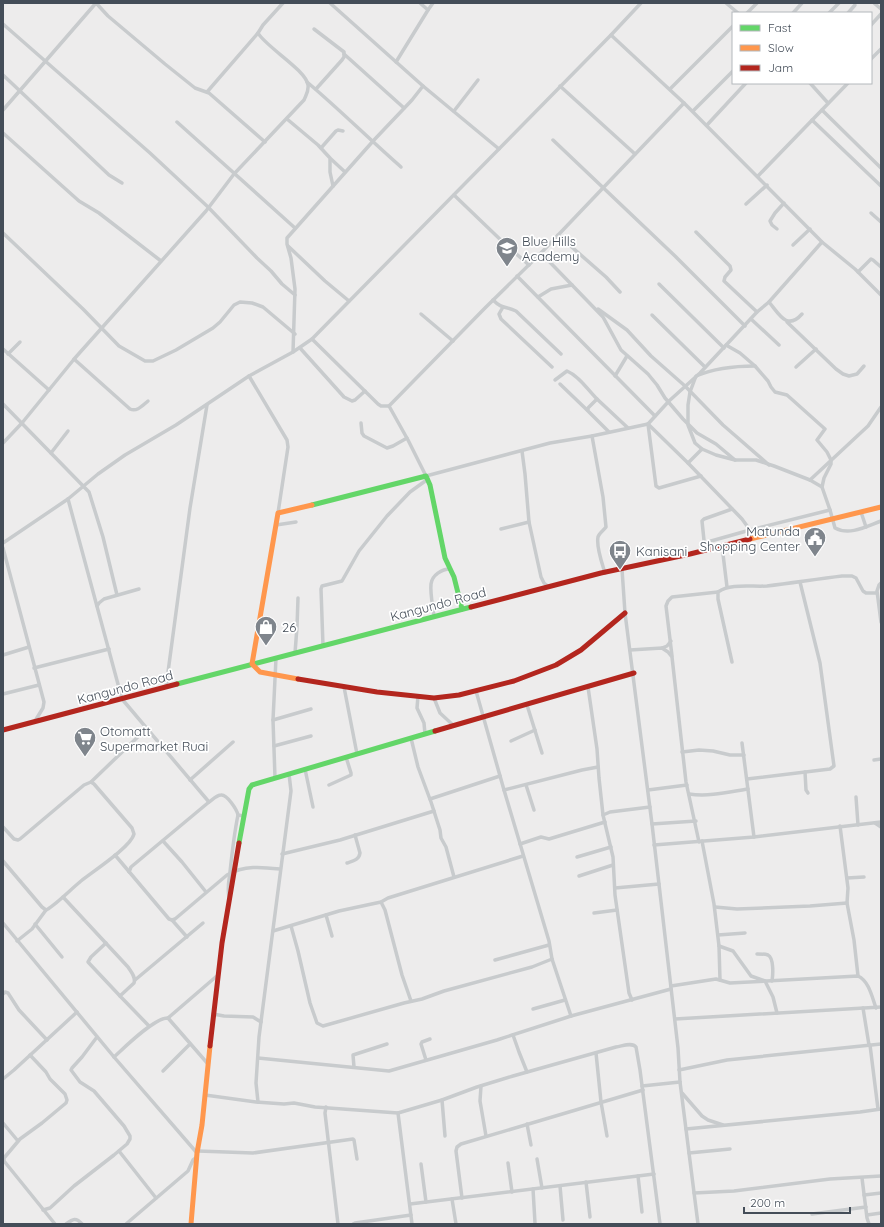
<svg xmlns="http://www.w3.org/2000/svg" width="884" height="1227" font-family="Quicksand,sans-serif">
<rect width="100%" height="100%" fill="#edecec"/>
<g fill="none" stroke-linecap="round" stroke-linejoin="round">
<g stroke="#c8cbcd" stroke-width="3.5">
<path d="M96,3L108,16L165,64L195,88L209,93L265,142"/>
<path d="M726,3L738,13"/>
<path d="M874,3L881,9"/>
<path d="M428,10L433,3"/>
<path d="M747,13L757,3"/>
<path d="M793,13L802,3"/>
<path d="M829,13L839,3"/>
<path d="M848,13L855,5"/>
<path d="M3,24L150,153L208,207L257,258L271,271L282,284L295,295"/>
<path d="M871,25L881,14"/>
<path d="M314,29L344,52V57L342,60L316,89"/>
<path d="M611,35L684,103L822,242L855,269L881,295"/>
<path d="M344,54L404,108"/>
<path d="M871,59L881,49"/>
<path d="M396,62L428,10L420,3"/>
<path d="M3,75L109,175L122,183"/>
<path d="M307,82C339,109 369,139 401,167"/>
<path d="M810,83L828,103"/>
<path d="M423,86L499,149"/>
<path d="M560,86L635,154"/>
<path d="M670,89L733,26"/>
<path d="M207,92L258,33"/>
<path d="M3,110L96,3"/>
<path d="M822,110L881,168"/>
<path d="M454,111L478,80"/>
<path d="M693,111L733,71"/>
<path d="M287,119L318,145L330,158V172L333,186"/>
<path d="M812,120L881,186"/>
<path d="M177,122L295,228"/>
<path d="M707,125L746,83"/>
<path d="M3,133L79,201L99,213L161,261"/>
<path d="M553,140L675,256L745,326"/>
<path d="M321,148L336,131L338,130L343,131"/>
<path d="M331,159L345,172"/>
<path d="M758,176L848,83"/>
<path d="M454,195L506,245L529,265"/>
<path d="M746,204L767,185"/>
<path d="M871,213L881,222"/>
<path d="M777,229L772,225L770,221L775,213L784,203"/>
<path d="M696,232L730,266L731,270L725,277L724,281L757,312"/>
<path d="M3,233L83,309L119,346L145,361H153L176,350L213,328L220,322L234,305L240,302L252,303L263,307L295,334"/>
<path d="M558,235L606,277L620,292"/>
<path d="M793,245L810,229"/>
<path d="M288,246L325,281L349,301"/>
<path d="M541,253L603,317L621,350L648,374L657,385L665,398L683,419L697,433L716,444L735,460"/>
<path d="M858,272L871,259L873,260L881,267"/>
<path d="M517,276L655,416"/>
<path d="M659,284L724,348"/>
<path d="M538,297L551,289L572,285"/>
<path d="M493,300C502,309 505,306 516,311L561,354"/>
<path d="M769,302L822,242"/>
<path d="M503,307L499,314L501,319L552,367"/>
<path d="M598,309L627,330L651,356L685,386L723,425L769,465"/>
<path d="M421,314L453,341"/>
<path d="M652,315L705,367"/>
<path d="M751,319L779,345"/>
<path d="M787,322L836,369L843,374L849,376L857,374L864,366"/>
<path d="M312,339L378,404L381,406H389L485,308L541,253L684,103"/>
<path d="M726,345L740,353L755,366L768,381L771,387L775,392L787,395L825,429L817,440L827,452L831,460V464L824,478L822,487L830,510L750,530L752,538"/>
<path d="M300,348L344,397L352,401L355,400L365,391"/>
<path d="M3,349L49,390"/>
<path d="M293,352L295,289L291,258L287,244V238L374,140L412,100L423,86L330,3"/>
<path d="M8,354L20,342"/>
<path d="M74,359L130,409C137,412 142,406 148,401"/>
<path d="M796,367L816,349"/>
<path d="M249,376L287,440L288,447L278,513"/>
<path d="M615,376L627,356"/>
<path d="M555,380L567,371C579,376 588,390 597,399L588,408V411L609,432"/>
<path d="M560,384L587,410"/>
<path d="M597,399L628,428"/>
<path d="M3,404L89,492L103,537L117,595"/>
<path d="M389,406L408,440L426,476L550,443L592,436L648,424L669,401L700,373L757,312L769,302C779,314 787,331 802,314"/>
<path d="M361,423L362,433L364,436L387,448L393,446L407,438"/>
<path d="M648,424L688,463L742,519L750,530L704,543"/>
<path d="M648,424L656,486L659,488L701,476"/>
<path d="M592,436L603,497L606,527C604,530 599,533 598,537C596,547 602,563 605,573"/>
<path d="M3,443L22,423L75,358L206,211L234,174L304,100C306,95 309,91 308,85C306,70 266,47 258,33L263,25L283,3"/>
<path d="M702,449L695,443L688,425V405L690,392L696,376C715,368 734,366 755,366"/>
<path d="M522,451L525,474L529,522L541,577L544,583L549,587"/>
<path d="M51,453L68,431"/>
<path d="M688,463L702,449L716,455L735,460H756L774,466L810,480L822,487"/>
<path d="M810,480L868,426L881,407"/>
<path d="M68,499L122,699L209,802"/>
<path d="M830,510L835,528C850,536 867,526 881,521"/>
<path d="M861,512L866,527"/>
<path d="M276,525L296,522"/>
<path d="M501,529L529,522"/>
<path d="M3,543L68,499L98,474L125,455L176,425L249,376L293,352L312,339L611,35L641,3"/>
<path d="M722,546L727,587"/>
<path d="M3,548L44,702L43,708L35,721"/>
<path d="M705,550L702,521L704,519L732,509"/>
<path d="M622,569L625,613L652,824L678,1048L680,1082L698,1224"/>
<path d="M881,583L879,585L877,591L881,622"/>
<path d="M97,606L99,603L104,599L139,589"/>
<path d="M434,617C433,606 430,594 431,584C432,575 442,569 450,569"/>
<path d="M323,646L321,589L322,586L342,581L359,551L387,516L410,492L428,479"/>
<path d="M662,648L667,646L671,641"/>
<path d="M630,650L662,648L668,652L672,657L686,782L699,842"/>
<path d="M295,653L297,627L298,598"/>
<path d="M3,655L29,647"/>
<path d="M672,656L666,606L668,601L672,597L718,592"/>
<path d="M732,662L718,599V592C731,583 751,587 767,586C792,583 817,579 842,576H852L856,578L863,591L866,593H877"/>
<path d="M34,668L109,649"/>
<path d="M166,687L190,508L207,405"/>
<path d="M344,687L357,754"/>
<path d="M588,687L597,749L599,778L603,815L613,857L615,895L629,993L632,1000"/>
<path d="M476,691L504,790L549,941L552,959L571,1016"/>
<path d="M3,694L39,685"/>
<path d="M418,696L417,708L424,723L425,734"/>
<path d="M434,698L440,713L454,726"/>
<path d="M527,705L542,753"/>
<path d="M273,720L311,709"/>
<path d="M411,738L418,767L431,802L440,830L441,838L446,847L454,877"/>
<path d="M511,741L535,730"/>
<path d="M742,743L754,837"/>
<path d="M274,746L311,736"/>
<path d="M682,752L699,750L713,751L730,755H744"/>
<path d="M874,760L881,759"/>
<path d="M305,769L313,807"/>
<path d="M805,772L806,790L808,793"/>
<path d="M275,778L273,720L276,658"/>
<path d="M747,779L830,769L834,766L820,663L800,582"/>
<path d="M190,780L233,742"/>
<path d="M91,782L146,729"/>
<path d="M329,785L351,775V773L346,757"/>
<path d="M526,785L534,810"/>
<path d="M504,790L582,770L598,767"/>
<path d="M648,790L687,785"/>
<path d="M689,794C709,797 729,792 748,789"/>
<path d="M856,797L858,825"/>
<path d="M430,799L500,776"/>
<path d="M603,815L610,812L650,807"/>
<path d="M875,823L881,827"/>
<path d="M652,824L696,821"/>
<path d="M840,826L848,888L847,903L854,940L858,976"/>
<path d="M3,827L14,839L18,840L20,839L84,785L91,782L94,784L132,828L134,834C131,847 92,872 81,881C70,890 60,901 48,909L46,910L42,907L3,861"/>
<path d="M163,841L182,862L206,892"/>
<path d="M702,841L714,904L719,946L720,980"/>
<path d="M520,844L541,837L549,839L605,822"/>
<path d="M654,845L754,837L881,822"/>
<path d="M282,854L340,840L434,811"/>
<path d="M115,855L169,919L172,920L175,919L227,875C244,865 262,867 280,869"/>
<path d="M577,857L611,847"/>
<path d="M347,863C353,861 359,860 360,853L355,835"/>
<path d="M129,872L131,867L209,802C212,800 217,795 221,795C227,794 237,810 238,815L244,816"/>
<path d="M579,876L613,865"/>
<path d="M847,878L864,877"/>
<path d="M615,888L659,884"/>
<path d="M63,897L128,967C131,972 136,977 134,983L120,996L149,1026"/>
<path d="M229,897C227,888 229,881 230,872C232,853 234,834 238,815"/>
<path d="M381,902L385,910L402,975L411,1001"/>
<path d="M715,907L737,909L810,906L847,903"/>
<path d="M594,913L617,910"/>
<path d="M326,915L332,936"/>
<path d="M172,920L187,937"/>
<path d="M3,923L114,1057L197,1153"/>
<path d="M35,924L62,957"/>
<path d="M291,926L298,951L310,1003L317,1023L323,1026L404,1003L422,999L444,991L532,967L552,959"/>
<path d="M273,931L339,911L381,902L388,898L523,856"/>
<path d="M718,935L745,933"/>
<path d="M17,941L32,929L46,910"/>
<path d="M106,943L91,957L88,962L120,996"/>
<path d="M719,946L733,951L751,976L765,981L773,997L777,1013"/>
<path d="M757,954C760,954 765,954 768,955C774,958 773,975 772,981"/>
<path d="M495,960L549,945"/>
<path d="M135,980L203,923"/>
<path d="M671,986L716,979L730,983L858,976C869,981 872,997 876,1008"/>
<path d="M3,994L5,992L8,993L19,1010L47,1040"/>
<path d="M863,1008L869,1045"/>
<path d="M533,1009L565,1000"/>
<path d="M213,1014L224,1016L253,1017L261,1022"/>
<path d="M168,1018L218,975"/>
<path d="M675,1019L881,1007"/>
<path d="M513,1035L519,1052L527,1072"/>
<path d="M870,1045L878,1109"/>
<path d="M596,1053L601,1102L607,1136"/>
<path d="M30,1055L46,1072L50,1079L65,1094L67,1100L66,1103L42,1123L20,1139L4,1158V1161L55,1224"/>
<path d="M114,1057C124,1048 155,1017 168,1018L208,1064"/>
<path d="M258,1058L389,1071L497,1040L571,1016L671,989"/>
<path d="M426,1060L421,1044L422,1042L430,1039"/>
<path d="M354,1067L353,1055L387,1044"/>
<path d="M679,1070L727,1060L881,1044"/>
<path d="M163,1071L190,1044"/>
<path d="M3,1079L14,1070L77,1012"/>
<path d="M481,1086L480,1101L486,1136"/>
<path d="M642,1086L680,1082"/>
<path d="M682,1093L702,1116L708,1120L723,1125"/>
<path d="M205,1095L256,1102L284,1104L294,1103L315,1107L398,1113L412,1224"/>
<path d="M442,1100L445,1136"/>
<path d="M258,1102L256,1083L259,1037L291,791L289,774"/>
<path d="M326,1107L325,1113L338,1224"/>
<path d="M398,1113L442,1100L477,1087L513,1076L616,1047C623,1046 632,1042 636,1047L640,1070L660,1224"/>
<path d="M3,1123L18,1141"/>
<path d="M527,1124L531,1145"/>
<path d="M686,1129L860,1112L881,1109"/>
<path d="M119,1151L156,1198"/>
<path d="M198,1151L253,1153L353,1139L354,1140L357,1159"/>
<path d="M689,1153L730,1149"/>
<path d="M537,1159L542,1188"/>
<path d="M508,1163L512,1192"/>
<path d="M421,1164L426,1202"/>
<path d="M638,1176L642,1212"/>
<path d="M862,1178L867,1218L869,1224"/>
<path d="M586,1182L590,1217"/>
<path d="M560,1186L563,1220"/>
<path d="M533,1189L535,1223"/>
<path d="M694,1193L734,1191L830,1179L881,1176"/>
<path d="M864,1195L881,1193"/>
<path d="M462,1198L456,1151L457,1147L461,1144L643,1090"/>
<path d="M452,1199L456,1224"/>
<path d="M410,1204L654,1174"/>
<path d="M43,1210L50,1208L74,1186L114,1155L127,1144L130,1139V1136L124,1126L94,1091L80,1082L71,1070L72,1068L82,1057L97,1037"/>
<path d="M812,1214L866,1207"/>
<path d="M867,1215L881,1213"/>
<path d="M66,1224C73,1219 76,1217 82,1224"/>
<path d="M126,1224L188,1171L193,1160L197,1157"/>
<path d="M353,1224L355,1223L411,1215"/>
</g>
<g stroke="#63d668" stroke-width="5">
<path d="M312,505L426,476L430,485L445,558L454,577L462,609"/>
<path d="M177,684L471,607"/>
<path d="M239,843L249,789L252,785L435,731"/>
</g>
<g stroke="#ff974d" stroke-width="5">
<path d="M750,539L881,507"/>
<path d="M298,679L260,672L252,664L278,513L312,505"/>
<path d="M191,1224L197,1153L202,1125L210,1046"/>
</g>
<g stroke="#b3261e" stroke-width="5">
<path d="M471,607L601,573L690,554L750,539"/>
<path d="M298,679L377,692L434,698L459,695L514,681L556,665L581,650L625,613"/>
<path d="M3,730L177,684"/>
<path d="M435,731L634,673"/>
<path d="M210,1046L222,943L239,843"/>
</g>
</g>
<defs>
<g id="school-pin" transform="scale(1.15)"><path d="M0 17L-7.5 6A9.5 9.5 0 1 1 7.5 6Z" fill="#7f858c" stroke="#fff"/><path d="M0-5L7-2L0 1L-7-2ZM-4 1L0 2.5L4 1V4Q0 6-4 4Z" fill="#fff"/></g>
<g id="civic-pin" transform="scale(1.15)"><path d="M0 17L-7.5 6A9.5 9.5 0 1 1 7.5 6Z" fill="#7f858c" stroke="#fff"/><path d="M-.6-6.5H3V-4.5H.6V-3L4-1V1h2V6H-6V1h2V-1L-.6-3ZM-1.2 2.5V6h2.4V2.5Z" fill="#fff"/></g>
<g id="bus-pin" transform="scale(1.15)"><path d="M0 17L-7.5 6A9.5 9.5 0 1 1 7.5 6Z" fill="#7f858c" stroke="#fff"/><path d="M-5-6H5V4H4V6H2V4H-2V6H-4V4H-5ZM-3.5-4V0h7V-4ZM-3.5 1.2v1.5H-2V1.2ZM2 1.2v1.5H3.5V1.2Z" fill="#fff"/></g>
<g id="shop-pin" transform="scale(1.15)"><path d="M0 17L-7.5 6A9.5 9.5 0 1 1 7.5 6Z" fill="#7f858c" stroke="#fff"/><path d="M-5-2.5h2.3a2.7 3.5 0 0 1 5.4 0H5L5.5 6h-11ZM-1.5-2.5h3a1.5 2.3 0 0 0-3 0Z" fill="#fff"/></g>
<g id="supermarket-pin" transform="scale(1.15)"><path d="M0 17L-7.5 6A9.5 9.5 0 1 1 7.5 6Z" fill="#7f858c" stroke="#fff"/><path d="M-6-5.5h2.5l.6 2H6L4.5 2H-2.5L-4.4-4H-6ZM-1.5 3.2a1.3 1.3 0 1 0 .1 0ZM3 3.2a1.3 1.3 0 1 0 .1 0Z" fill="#fff"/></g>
</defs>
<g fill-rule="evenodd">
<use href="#school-pin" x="507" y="248"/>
<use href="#civic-pin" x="815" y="538"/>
<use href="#bus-pin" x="620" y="551"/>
<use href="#shop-pin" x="266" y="627"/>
<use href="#supermarket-pin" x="85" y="738"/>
</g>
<g text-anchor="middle" stroke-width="3.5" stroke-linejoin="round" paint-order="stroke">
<g font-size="13" fill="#444d58" stroke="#fff" text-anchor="start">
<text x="522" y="246">Blue Hills<tspan x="522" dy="15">Academy</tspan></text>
<text x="800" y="536" text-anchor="end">Matunda<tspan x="800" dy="15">Shopping Center</tspan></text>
<text x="636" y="556">Kanisani</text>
<text x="282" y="632">26</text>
<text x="100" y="736">Otomatt<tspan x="100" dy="15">Supermarket Ruai</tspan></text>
</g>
<g font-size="13" fill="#444d58" stroke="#fff">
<text transform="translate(438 604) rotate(-15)" y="5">Kangundo Road</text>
<text transform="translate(125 687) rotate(-15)" y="5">Kangundo Road</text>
</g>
</g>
<rect width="884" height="1227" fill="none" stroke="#444d58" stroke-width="8"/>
<rect x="732" y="12" width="140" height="72" fill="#ffffff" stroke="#b4b8bc"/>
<rect x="740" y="25" width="20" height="6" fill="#63d668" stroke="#b4b8bc"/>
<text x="768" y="32" font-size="12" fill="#444d58">Fast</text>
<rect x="740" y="45" width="20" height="6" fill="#ff974d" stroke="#b4b8bc"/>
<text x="768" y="52" font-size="12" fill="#444d58">Slow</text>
<rect x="740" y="65" width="20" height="6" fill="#b3261e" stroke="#b4b8bc"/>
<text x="768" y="72" font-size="12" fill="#444d58">Jam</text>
<path d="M744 1207v6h106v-6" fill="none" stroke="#444d58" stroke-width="2"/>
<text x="750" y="1207" font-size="12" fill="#444d58" stroke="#ffffff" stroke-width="3" paint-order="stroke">200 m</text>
</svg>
